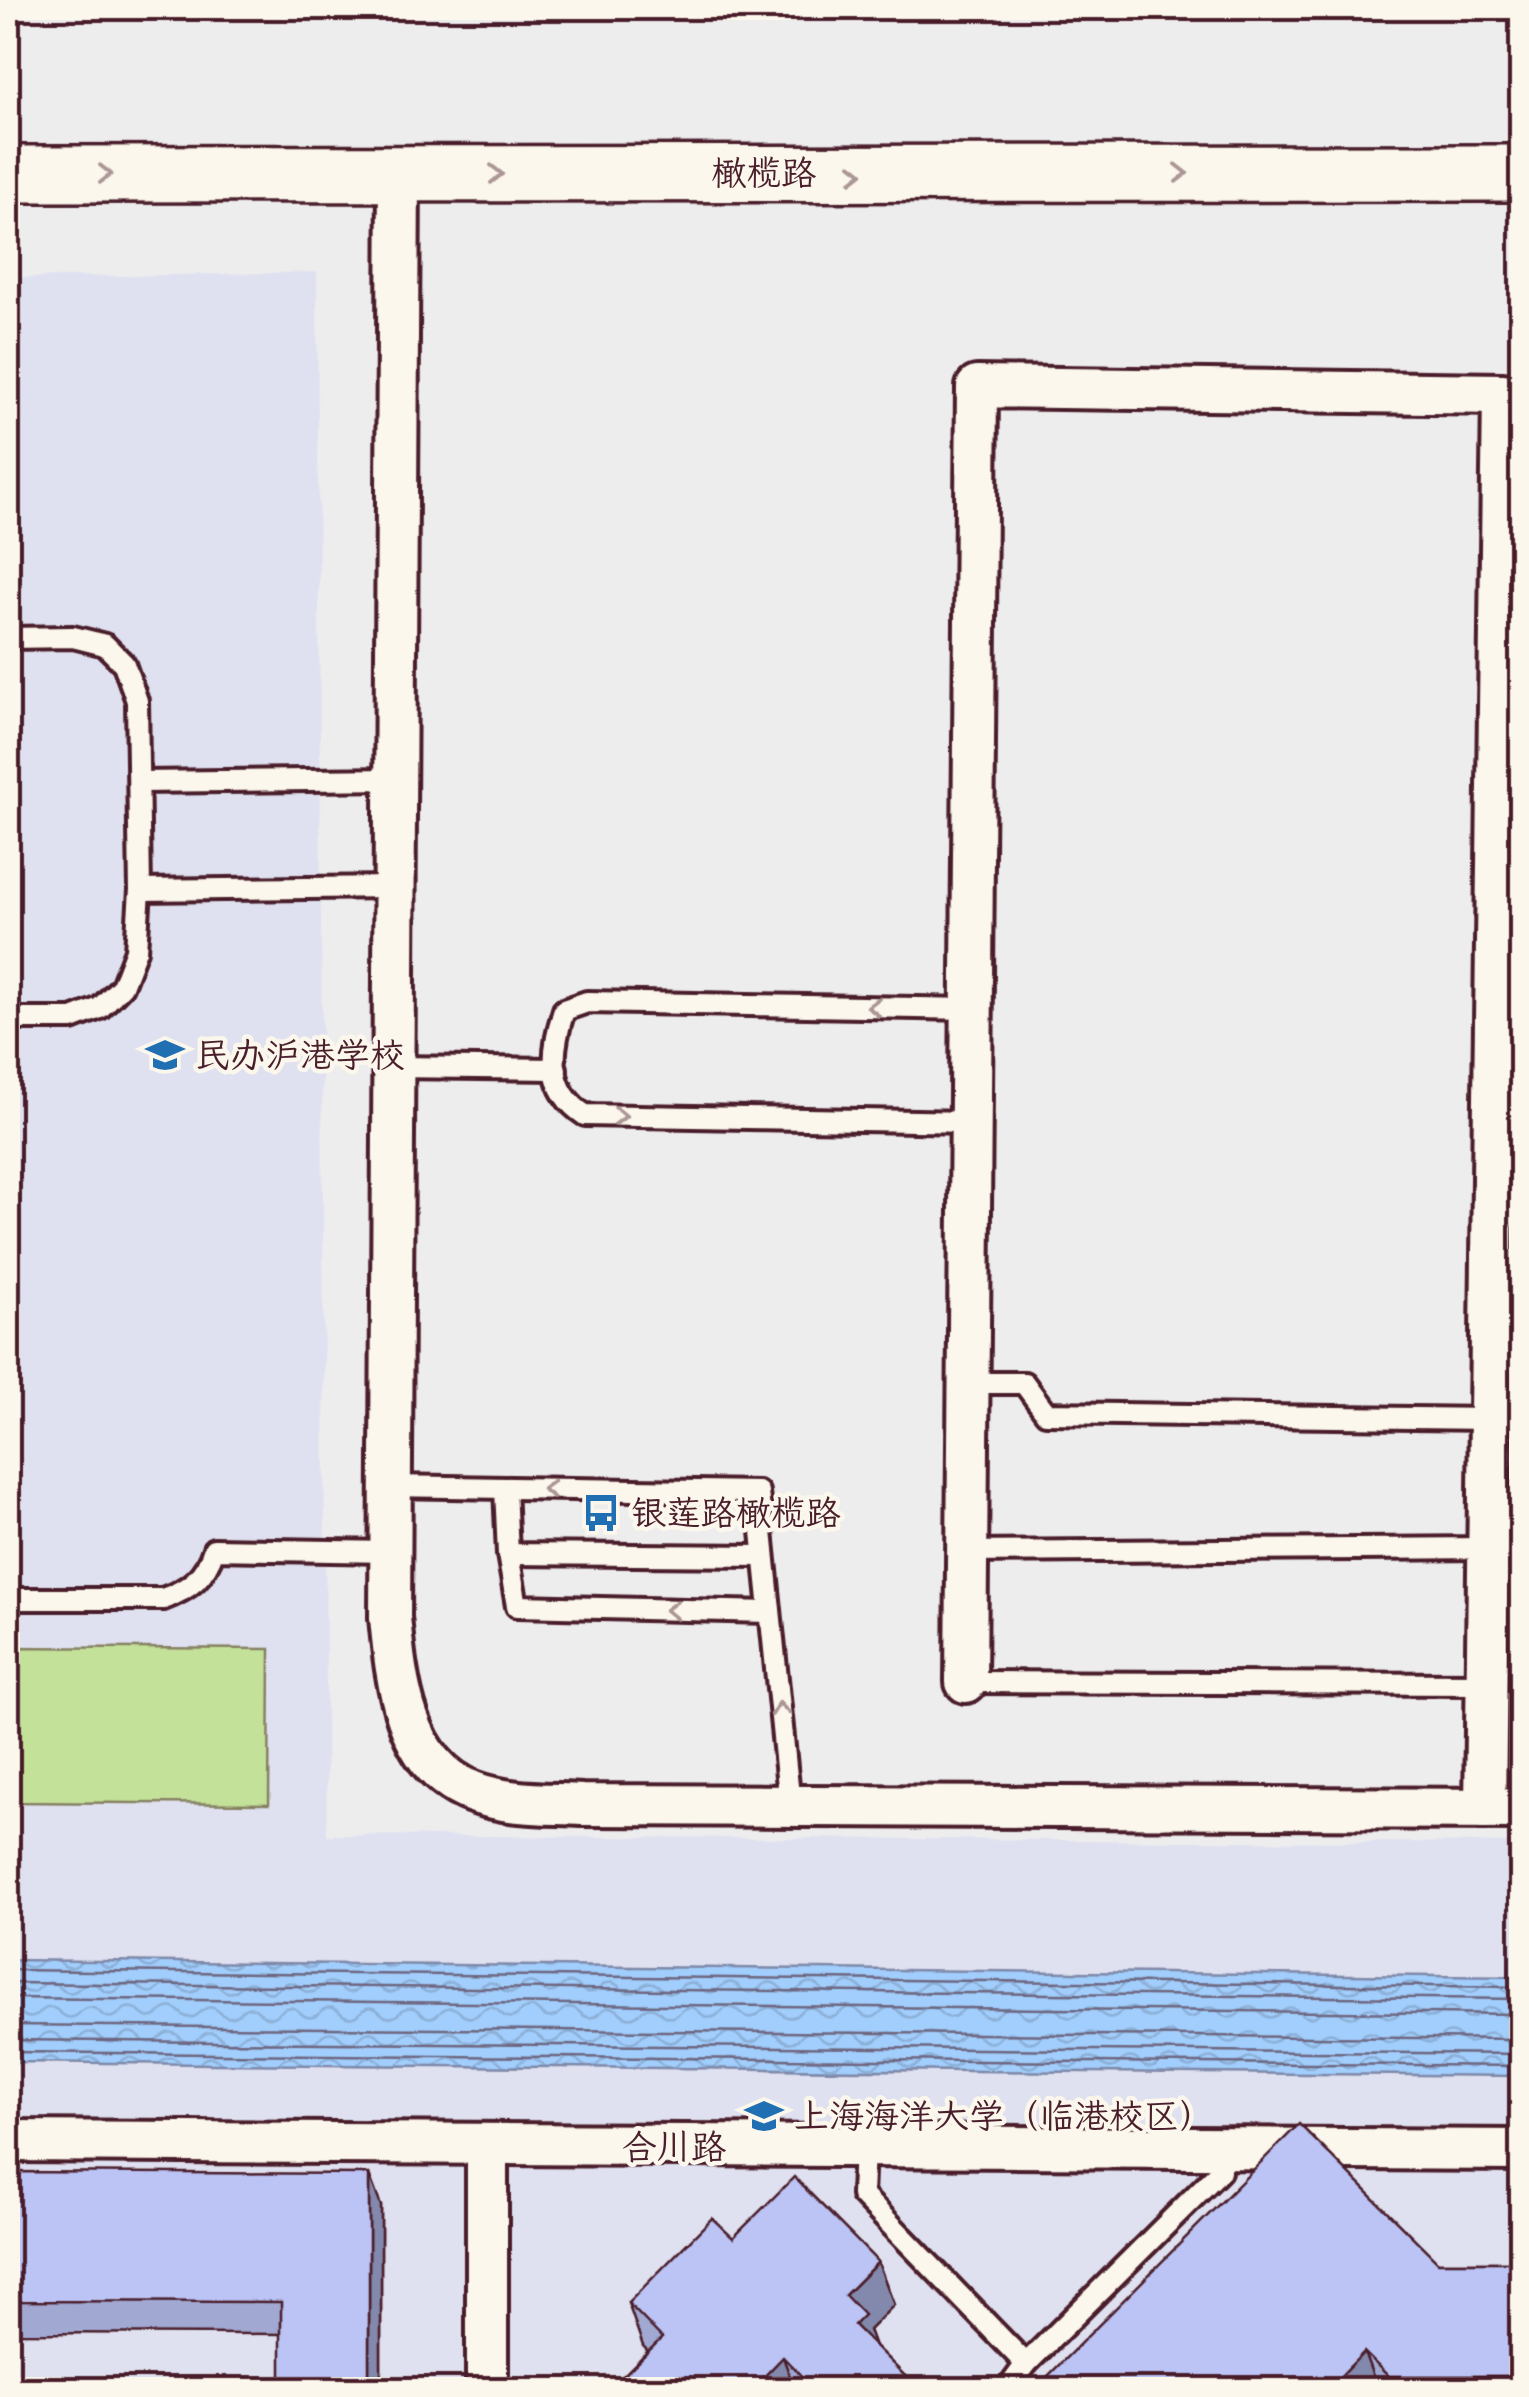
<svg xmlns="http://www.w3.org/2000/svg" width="1529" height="2397" font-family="Itim,'LXGW WenKai TC',sans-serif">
<defs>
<pattern id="water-waves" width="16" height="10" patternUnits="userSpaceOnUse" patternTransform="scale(2.5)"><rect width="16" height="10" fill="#a1cefc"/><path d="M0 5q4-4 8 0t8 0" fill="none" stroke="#8cb0d8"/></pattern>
</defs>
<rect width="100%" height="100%" fill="#eeedee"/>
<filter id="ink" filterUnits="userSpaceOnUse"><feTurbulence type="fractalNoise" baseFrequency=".01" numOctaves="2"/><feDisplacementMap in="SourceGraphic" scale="20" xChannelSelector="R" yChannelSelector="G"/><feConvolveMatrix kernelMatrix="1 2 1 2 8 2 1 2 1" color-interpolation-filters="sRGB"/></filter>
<g filter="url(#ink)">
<path fill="#dfe1f0" d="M317,272L327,1835L1521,1843V2389H8V278Z"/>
<path fill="#c3e199" stroke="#868062" stroke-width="2.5" d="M8,1647L270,1649L269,1804L8,1802Z"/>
<path fill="url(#water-waves)" stroke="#7e88a8" stroke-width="2.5" d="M8,1960L1521,1977V2076L8,2062Z"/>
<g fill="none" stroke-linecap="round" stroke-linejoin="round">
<g stroke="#6d657f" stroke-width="2.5">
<path d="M8,1970L1522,1987"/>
<path d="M8,1983L1522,1999"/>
<path d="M8,1998L1522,2014"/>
<path d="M8,2025L1522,2039"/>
<path d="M8,2040L1522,2054"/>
<path d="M8,2052L1522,2066"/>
</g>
<g stroke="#4a1f2b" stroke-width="28">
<g id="service">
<path d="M8,638L73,637L105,645L124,664L137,701L140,890L136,950L122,986L100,1008L72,1019H8"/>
<path d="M139,782L394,779"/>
<path d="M140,890L393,887"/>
<path d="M392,1067L556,1069"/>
<path d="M971,1122L585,1115C546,1090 551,1051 564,1010L587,1002L972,1009"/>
<path d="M969,1383H1024L1046,1413L1490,1419"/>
<path d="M390,1486L758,1492L790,1806"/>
<path d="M505,1488L508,1554L764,1556"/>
<path d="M967,1552L1488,1548"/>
<path d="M508,1554L517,1606L770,1612"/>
<path d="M8,1599H163C190,1589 205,1577 214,1549L390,1552"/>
<path d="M966,1682L1486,1684"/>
<path d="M864,2147L862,2195L1026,2364"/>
<path d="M1007,2390L1026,2364L1220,2171L1219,2147"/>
</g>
</g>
<g stroke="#4a1f2b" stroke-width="48">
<g id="minor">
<path d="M399,174L390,1617C396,1680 404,1766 473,1792C507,1805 546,1803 582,1805L1522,1809"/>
<path d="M966,1682L977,387L1503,394L1485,1809"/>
<path d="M8,2141L1522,2150"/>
<path d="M487,2146V2390"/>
</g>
</g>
<g stroke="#4a1f2b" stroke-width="62">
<path id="secondary" d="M8,174L1522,173"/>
</g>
<use href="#service" stroke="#fbf7ec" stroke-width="20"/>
<use href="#minor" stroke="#fbf7ec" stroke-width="40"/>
<use href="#secondary" stroke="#fbf7ec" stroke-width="55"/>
</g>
<g fill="#a1a9d3" stroke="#4a1f2b" stroke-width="2.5">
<path d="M8,2172L381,2206V2390L281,2334L10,2333L8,2326Z"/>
<path d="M733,2238L878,2262L894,2305L869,2330L875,2346L919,2390H621L618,2381L648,2351L643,2346L628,2303Z"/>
<path d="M1438,2262H1522V2390H1381L1376,2384L1370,2390H1034Z"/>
</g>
<g fill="#8389ac" stroke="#4a1f2b" stroke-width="2.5">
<path d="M369,2174L381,2206V2390H369Z"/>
<path d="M878,2262L894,2305L869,2330L879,2358L854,2325L845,2295Z"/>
<path d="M1364,2352L1376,2384L1370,2390H1327Z"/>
<path d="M783,2357L795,2390H751Z"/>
</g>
<g fill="#bbc4f5" stroke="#4a1f2b" stroke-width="2.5">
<path d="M1299,2124L1438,2262H1522V2376H1388L1364,2352L1327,2390H1034Z"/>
<path d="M8,2172L369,2174V2390H281V2302L8,2301Z"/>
<path d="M794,2177L878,2262L845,2295L864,2315L854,2325L919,2390H815L783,2357L751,2390H626L618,2381L662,2338L628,2303L712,2218L733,2238Z"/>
</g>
<defs><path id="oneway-chevron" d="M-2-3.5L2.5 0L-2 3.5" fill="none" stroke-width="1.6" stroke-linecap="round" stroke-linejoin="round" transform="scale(2.5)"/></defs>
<g stroke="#ab9695">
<use href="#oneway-chevron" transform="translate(856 173)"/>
<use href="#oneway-chevron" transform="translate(1181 173)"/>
<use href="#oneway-chevron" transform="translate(105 174)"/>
<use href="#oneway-chevron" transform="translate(496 174)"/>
<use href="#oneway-chevron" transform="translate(874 1007) rotate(-179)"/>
<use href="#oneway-chevron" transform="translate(620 1116) rotate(1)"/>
<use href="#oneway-chevron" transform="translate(549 1489) rotate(-179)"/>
<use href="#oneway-chevron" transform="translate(672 1610) rotate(-179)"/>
<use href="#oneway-chevron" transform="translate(780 1709) rotate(-96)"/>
</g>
</g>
<defs>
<g id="school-bare" transform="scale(3)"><path d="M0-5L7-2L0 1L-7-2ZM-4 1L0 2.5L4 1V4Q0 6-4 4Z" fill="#1f6fb2" stroke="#fbf7ec" stroke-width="2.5" paint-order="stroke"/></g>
<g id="bus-bare" transform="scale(3)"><path d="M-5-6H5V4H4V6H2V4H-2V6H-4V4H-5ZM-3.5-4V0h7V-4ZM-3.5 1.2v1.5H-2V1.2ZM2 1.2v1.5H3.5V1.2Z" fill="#1f6fb2" stroke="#fbf7ec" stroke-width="2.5" paint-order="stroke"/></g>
<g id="university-bare" transform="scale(3)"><path d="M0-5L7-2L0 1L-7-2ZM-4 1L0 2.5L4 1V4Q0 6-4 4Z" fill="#1f6fb2" stroke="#fbf7ec" stroke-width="2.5" paint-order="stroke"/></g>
</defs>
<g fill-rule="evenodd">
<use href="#school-bare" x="165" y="1055"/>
<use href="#bus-bare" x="601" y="1513"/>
<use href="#university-bare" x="764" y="2116"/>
</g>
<g text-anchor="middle" stroke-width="9" stroke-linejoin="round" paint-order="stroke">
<g font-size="35" fill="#4a1f2b" stroke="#fbf7ec">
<text x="764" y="185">橄榄路</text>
<text x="674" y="2159">合川路</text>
</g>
<g font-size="35" fill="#4a1f2b" stroke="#fbf7ec" text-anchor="start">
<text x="195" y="1067">民办沪港学校</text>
<text x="631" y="1525">银莲路橄榄路</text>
<text x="794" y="2128">上海海洋大学（临港校区）</text>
</g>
</g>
<rect width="1529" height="2397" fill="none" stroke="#fbf7ec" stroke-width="40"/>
<rect x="20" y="20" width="1489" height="2357" fill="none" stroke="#4a1f2b" stroke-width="4" filter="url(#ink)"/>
</svg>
